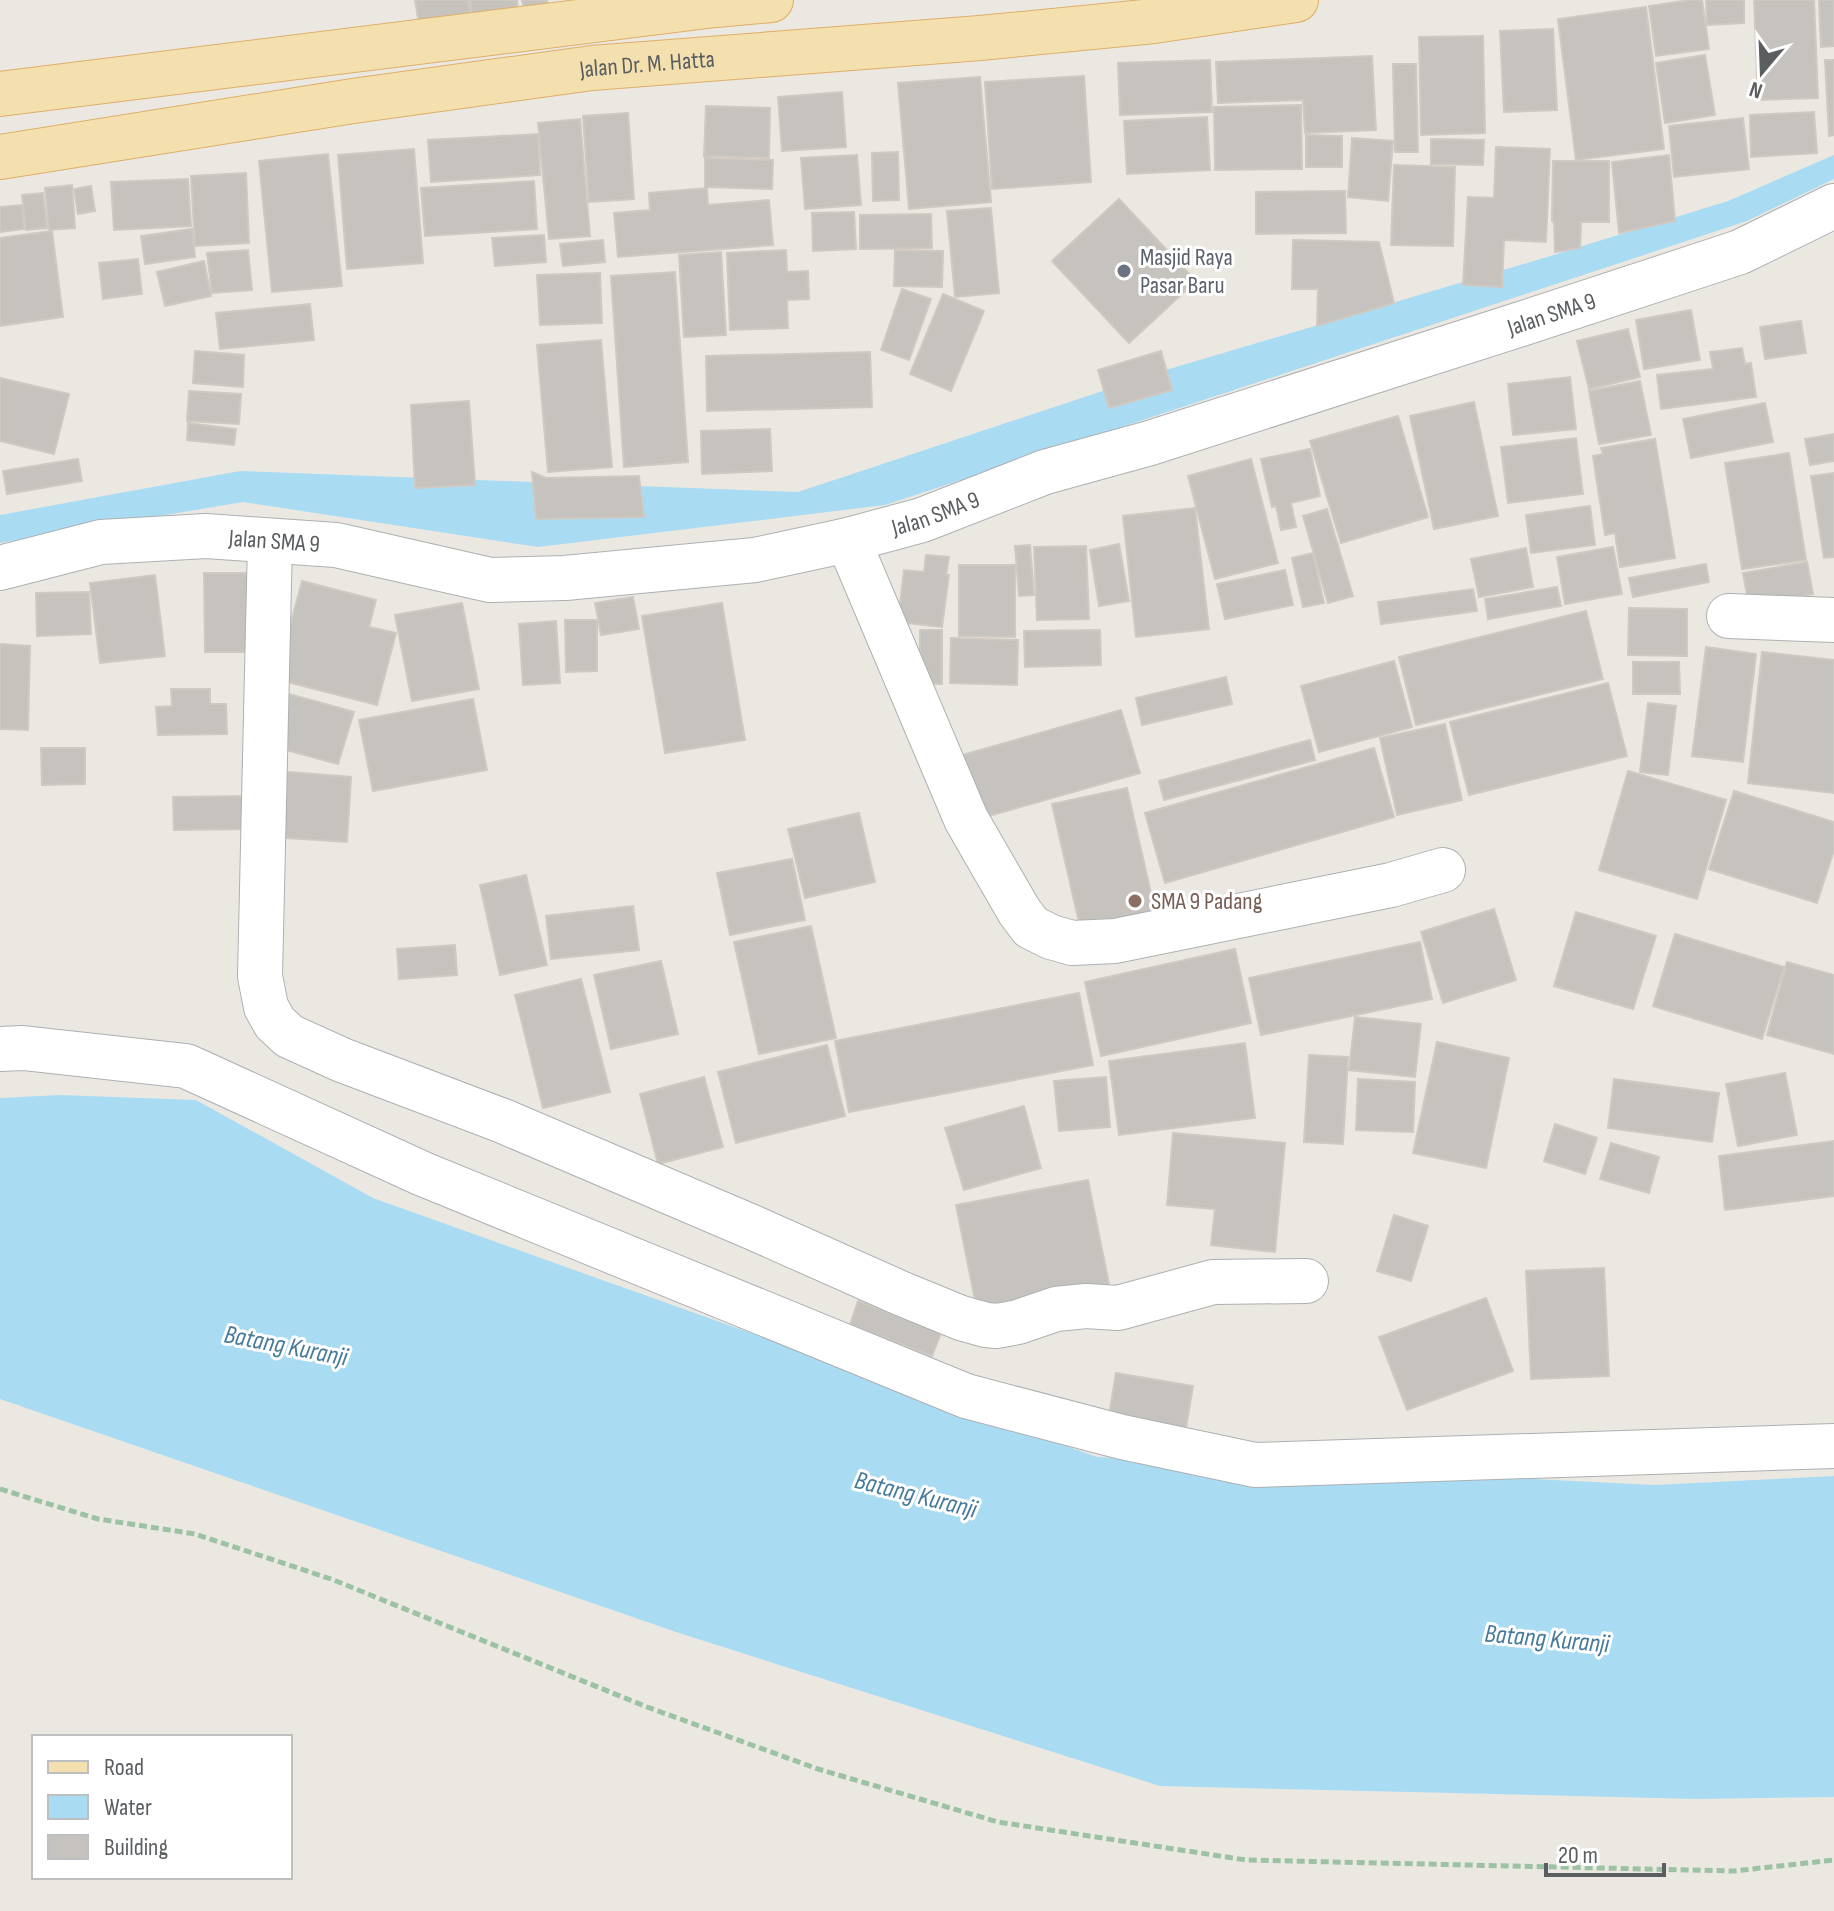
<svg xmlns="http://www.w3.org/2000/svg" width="1834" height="1911" font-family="'Sofia Sans Condensed',sans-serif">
<rect width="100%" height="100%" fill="#ebe8e2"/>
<g fill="#a9dcf3">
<path d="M1834,155V179L1747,221L885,505L538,547L243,502L0,543V515L240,471L798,492L1166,370L1534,261L1728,201Z"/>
<path d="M60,1095L196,1100L373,1198L1097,1457L1654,1485L1834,1476V1797L1697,1799L1160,1786L679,1633L0,1399V1098Z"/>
</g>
<g fill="#c6c3be" stroke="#cfc9c1" stroke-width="2">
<path d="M415,0H468L471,18L419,25Z"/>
<path d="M470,0H517L518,11L472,16Z"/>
<path d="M522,0H547L549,10L525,14Z"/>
<path d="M1690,0H1702L1709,49L1656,56L1649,6Z"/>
<path d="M1706,0H1744V23L1707,25Z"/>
<path d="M1754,0H1814L1818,98L1758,100Z"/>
<path d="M1819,0H1834V46L1821,47Z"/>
<path d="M1646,7L1664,149L1576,160L1558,19Z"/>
<path d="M1553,29L1557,110L1504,112L1500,31Z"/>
<path d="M1483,36L1485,133L1421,135L1419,37Z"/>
<path d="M1705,55L1715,115L1665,123L1656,63Z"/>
<path d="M1372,56L1376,130L1305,133L1303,100L1218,103L1216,62Z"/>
<path d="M1210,60L1212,112L1120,115L1118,63Z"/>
<path d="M1825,60H1834V135L1829,136Z"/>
<path d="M1393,64H1416L1418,152H1395Z"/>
<path d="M1084,76L1091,182L992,189L985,82Z"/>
<path d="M980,77L991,202L909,209L898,83Z"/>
<path d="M842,92L846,147L782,151L778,97Z"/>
<path d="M1301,105L1302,169L1215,170L1214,107Z"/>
<path d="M706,106L770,108L769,158L704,156Z"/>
<path d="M1814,112L1817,153L1751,157L1750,115Z"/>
<path d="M628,113L634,199L589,202L583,116Z"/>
<path d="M1207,117L1210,170L1127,174L1124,121Z"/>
<path d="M1743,118L1749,169L1674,177L1669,126Z"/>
<path d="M580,119L590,236L549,239L538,123Z"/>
<path d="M538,134L540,175L431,182L428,140Z"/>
<path d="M1306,135L1342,136V167H1306Z"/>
<path d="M1352,138L1393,141L1388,201L1348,197Z"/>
<path d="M1431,139L1484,140L1483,165L1431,164Z"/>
<path d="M1496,147L1550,149L1546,242L1504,240L1502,287L1463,285L1468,197L1494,198Z"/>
<path d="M414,149L423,263L347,269L338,155Z"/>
<path d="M898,152L899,200L873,201L872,153Z"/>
<path d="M328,154L342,286L272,292L259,161Z"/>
<path d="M857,155L861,205L805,209L801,158Z"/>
<path d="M1669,155L1675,221L1619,233L1612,162Z"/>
<path d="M705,158L773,160L772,189L705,187Z"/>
<path d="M1553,161H1609V222H1581L1580,248L1555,252L1554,222L1552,221Z"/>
<path d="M1394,165L1455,167L1453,246L1391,245Z"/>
<path d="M246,173L249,243L195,246L191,176Z"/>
<path d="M188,179L191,226L114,230L111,182Z"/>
<path d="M534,181L537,229L425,236L421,188Z"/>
<path d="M72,185L75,228L49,230L45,188Z"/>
<path d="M91,186L95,211L78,214L74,189Z"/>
<path d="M707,188L708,205L769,200L773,245L618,257L614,213L650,210L649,193Z"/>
<path d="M1345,191L1346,233L1256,234V192Z"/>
<path d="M43,193L47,228L26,230L22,195Z"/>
<path d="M1119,199L1196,281L1129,343L1052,261Z"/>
<path d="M22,205L24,229L0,232V207Z"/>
<path d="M991,208L999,293L955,297L947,211Z"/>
<path d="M854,212L856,249L813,251L812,213Z"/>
<path d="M931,214L932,248L860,249V215Z"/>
<path d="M192,229L195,257L145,264L141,236Z"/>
<path d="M52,231L63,317L0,326V238Z"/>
<path d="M544,235L546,262L495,266L492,238Z"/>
<path d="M603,240L605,262L563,266L560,244Z"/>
<path d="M1293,240L1379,242L1394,303L1317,326L1318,289H1292Z"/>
<path d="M248,250L252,290L212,293L207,253Z"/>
<path d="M786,250L787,272L808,271L809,299L787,300L788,328L730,330L727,253Z"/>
<path d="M895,250L943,251L942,287L894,286Z"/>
<path d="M721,252L726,335L684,337L679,255Z"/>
<path d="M138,259L142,294L103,299L99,263Z"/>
<path d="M204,261L211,296L165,306L157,272Z"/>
<path d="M675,272L688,462L624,467L611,276Z"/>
<path d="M600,273L602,323L540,325L537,275Z"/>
<path d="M902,289L931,299L909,360L881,350Z"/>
<path d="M943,294L984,311L951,391L910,374Z"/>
<path d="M310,304L314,340L220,349L216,313Z"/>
<path d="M1691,310L1700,360L1644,369L1636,320Z"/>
<path d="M1801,321L1806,353L1765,359L1760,327Z"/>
<path d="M1628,329L1640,377L1589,389L1577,341Z"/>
<path d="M601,340L612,467L548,472L537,345Z"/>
<path d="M1742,348L1745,364L1751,363L1756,397L1661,409L1657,375L1713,369L1710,352Z"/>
<path d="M195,351L244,355L243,387L193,383Z"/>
<path d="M1161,351L1172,390L1109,408L1098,370Z"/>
<path d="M870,352L872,407L707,411L706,356Z"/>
<path d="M1570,377L1576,429L1513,435L1508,384Z"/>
<path d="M0,378L69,394L54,454L0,441Z"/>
<path d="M1640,381L1651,435L1599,444L1589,391Z"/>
<path d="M189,391L241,394L239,424L187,421Z"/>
<path d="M469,401L475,485L415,488L411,405Z"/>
<path d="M1474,402L1498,516L1434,529L1410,416Z"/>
<path d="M1765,403L1773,442L1691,458L1683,419Z"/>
<path d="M1398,416L1428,517L1341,543L1310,441Z"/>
<path d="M188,423L236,429L234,445L187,440Z"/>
<path d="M770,429L772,471L702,474L701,431Z"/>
<path d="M1834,434V461L1810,465L1805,439Z"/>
<path d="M1576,438L1583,494L1508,503L1501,447Z"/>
<path d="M1655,439L1675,558L1620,567L1615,533L1605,535L1593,456L1603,454L1601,448Z"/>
<path d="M1310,449L1320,496L1291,503L1296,527L1281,530L1276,506L1272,507L1261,459Z"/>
<path d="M1789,453L1806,560L1742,569L1725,463Z"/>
<path d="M78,459L82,481L7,494L3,471Z"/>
<path d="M1251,459L1278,563L1215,579L1188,476Z"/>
<path d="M532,472L546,478L639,476L644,517L536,519Z"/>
<path d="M1834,473V557L1824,558L1811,476Z"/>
<path d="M1590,506L1595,545L1531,553L1526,515Z"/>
<path d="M1195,508L1209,629L1136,637L1123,516Z"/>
<path d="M1327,509L1353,596L1328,603L1303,516Z"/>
<path d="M1119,544L1129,601L1099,606L1090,550Z"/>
<path d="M1030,545L1034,595L1019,596L1015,546Z"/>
<path d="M1086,546L1089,619L1037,620L1034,547Z"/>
<path d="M1613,547L1622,594L1565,604L1557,557Z"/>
<path d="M1526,548L1533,587L1479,597L1471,559Z"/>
<path d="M1313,553L1324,603L1303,607L1292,558Z"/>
<path d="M926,555L949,557L946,575H949L942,627L898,622L904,570L924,572Z"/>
<path d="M1807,562L1813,594L1749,606L1743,573Z"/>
<path d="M1706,564L1709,582L1633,597L1629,578Z"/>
<path d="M959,565H1015V637L959,636Z"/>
<path d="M1285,570L1293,605L1225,619L1217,584Z"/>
<path d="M204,573H253V652H205Z"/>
<path d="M155,575L165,656L100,663L90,583Z"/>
<path d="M302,581L376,600L369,627L396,633L377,705L276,679Z"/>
<path d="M1557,587L1561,606L1488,619L1485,599Z"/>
<path d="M1473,589L1477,611L1381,624L1378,602Z"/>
<path d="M89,592L91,634L37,636L36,593Z"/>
<path d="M633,597L639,629L601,635L595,603Z"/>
<path d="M462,603L479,689L412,701L395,615Z"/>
<path d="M722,603L745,740L665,753L642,616Z"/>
<path d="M1629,608L1687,609V656L1628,655Z"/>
<path d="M1586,611L1603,679L1416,725L1399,657Z"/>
<path d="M565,620H597V671L566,672Z"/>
<path d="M556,621L560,683L523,685L519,624Z"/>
<rect x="920" y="630" width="22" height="54"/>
<path d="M1100,630L1101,665L1025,667L1024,631Z"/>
<path d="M951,638L1018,640L1017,685L950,683Z"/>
<path d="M0,644L30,646L28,730L0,729Z"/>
<path d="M1706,647L1756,654L1743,762L1692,756Z"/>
<path d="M1762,652L1834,660V793L1748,783Z"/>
<path d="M1394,661L1412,727L1319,752L1301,686Z"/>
<path d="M1633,662H1679L1680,694H1633Z"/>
<path d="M1226,677L1232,704L1142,725L1136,698Z"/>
<path d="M1608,683L1627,756L1469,795L1450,722Z"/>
<path d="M171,689H210V704H226L227,734L158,735L156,707L172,706Z"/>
<path d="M289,694L354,712L338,764L275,747Z"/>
<path d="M473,699L487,770L373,791L359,720Z"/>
<path d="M1648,703L1676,706L1668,775L1640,772Z"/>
<path d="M1121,710L1140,773L978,819L959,756Z"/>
<path d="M1445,724L1462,800L1397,815L1380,738Z"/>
<path d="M1310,740L1315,760L1164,800L1159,781Z"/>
<path d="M41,748H85V784L42,785Z"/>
<path d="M1374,748L1394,817L1165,883L1145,813Z"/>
<path d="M276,771L351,777L347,842L272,837Z"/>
<path d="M1628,771L1726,800L1697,899L1599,870Z"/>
<path d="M1127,788L1158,924L1083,940L1052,804Z"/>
<path d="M1734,791L1834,822V850L1817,903L1709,869Z"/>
<path d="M250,796L251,829L174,830L173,797Z"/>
<path d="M859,813L875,882L805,898L788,829Z"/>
<path d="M792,859L805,920L730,935L717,873Z"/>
<path d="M526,875L547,965L500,975L480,885Z"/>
<path d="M633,906L639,950L551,959L546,916Z"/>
<path d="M1494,909L1516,980L1443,1003L1421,932Z"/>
<path d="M1576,912L1656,936L1633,1009L1554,986Z"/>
<path d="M811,926L836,1038L759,1054L734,942Z"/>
<path d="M1675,934L1784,967L1762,1039L1653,1006Z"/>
<path d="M1420,942L1432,999L1261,1035L1249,978Z"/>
<path d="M455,945L457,975L399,979L397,949Z"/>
<path d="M1235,949L1251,1023L1101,1056L1085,982Z"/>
<path d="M661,961L678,1034L611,1049L594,975Z"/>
<path d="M1787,962L1834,975V1054L1767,1035Z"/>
<path d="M581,979L610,1092L543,1108L515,995Z"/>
<path d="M1079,993L1093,1065L849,1112L835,1041Z"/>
<path d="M1355,1017L1421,1024L1415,1077L1349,1070Z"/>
<path d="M1437,1042L1509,1058L1486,1168L1413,1153Z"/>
<path d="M1245,1043L1255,1118L1119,1135L1109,1061Z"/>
<path d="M827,1045L845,1116L736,1143L718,1072Z"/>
<path d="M1309,1055L1348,1057L1343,1144L1304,1142Z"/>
<path d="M1785,1073L1797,1135L1738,1146L1726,1084Z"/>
<path d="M704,1077L723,1147L658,1164L640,1094Z"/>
<path d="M1106,1077L1110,1127L1059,1131L1054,1081Z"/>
<path d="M1358,1079L1415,1082L1413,1132L1356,1130Z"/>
<path d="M1614,1079L1719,1093L1712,1142L1608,1128Z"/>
<path d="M1024,1106L1041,1168L964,1190L945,1128Z"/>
<path d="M1555,1124L1597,1138L1585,1174L1544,1161Z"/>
<path d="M1173,1133L1285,1143L1275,1252L1211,1245L1215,1209L1167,1205Z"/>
<path d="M1834,1141V1196L1725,1210L1719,1156Z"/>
<path d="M1611,1143L1659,1157L1649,1193L1600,1179Z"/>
<path d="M1088,1180L1110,1289L978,1315L956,1205Z"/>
<path d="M1394,1215L1428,1226L1411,1281L1377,1271Z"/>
<path d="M1604,1268L1609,1376L1531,1379L1526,1271Z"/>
<path d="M1486,1298L1513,1371L1407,1410L1379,1337Z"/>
<path d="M858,1301L941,1333L932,1356L850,1325Z"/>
<path d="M1116,1373L1193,1386L1186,1428L1109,1415Z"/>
</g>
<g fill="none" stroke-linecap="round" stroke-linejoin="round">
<g stroke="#adb0b3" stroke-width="46">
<g id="minor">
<path d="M848,540L966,819L1019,911L1031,927L1051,937L1072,943L1115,941L1391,885L1443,870"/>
<path d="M270,541L260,976L266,1007L275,1023L289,1036L342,1060L503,1121L754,1228L900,1293L961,1318L986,1325L997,1326L1018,1322L1056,1309L1086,1306L1118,1308L1213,1282L1306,1281"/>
<path id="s1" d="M0,568L101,542L206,536L336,545L490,580L565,578L755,560L848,540L922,520L1045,472L1150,443L1521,324L1740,252L1834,206"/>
<path d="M1729,616L1834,620"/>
<path d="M0,1049L23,1048L186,1066L423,1174L966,1396L1122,1437L1255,1465L1834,1446"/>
</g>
</g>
<g stroke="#deae67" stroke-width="46">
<g id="major">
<path d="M0,94L715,5L771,0"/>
<path id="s2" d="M0,157L353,101L592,68L980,38L1154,21L1296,0"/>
</g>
</g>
<path stroke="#9dc2a3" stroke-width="5" stroke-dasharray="8 4" stroke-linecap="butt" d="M0,1489L98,1519L195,1534L331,1579L647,1707L818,1769L998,1822L1246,1860L1734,1871L1834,1860"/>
<use href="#minor" stroke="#fff" stroke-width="44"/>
<use href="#major" stroke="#f4e0ae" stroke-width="44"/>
</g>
<circle fill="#6b7280" stroke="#fff" stroke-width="3" cx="1124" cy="271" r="8"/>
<circle fill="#8d6e63" stroke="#fff" stroke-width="3" cx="1135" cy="901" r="8"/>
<g text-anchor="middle" stroke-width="6" stroke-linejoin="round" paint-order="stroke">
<g font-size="24" fill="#5a5e61" stroke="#fff">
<text dy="8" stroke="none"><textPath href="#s2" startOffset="654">Jalan Dr. M. Hatta</textPath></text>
<text dy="8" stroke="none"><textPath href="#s1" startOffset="1598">Jalan SMA 9</textPath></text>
<text dy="8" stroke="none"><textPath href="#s1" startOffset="950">Jalan SMA 9</textPath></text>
<text dy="8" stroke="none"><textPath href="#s1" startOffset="278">Jalan SMA 9</textPath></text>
</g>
<g font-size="24" fill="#5b616d" stroke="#fff" text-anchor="start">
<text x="1140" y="265">Masjid Raya<tspan x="1140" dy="28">Pasar Baru</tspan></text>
</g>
<g font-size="24" fill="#785e54" stroke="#fff" text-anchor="start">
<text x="1151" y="909">SMA 9 Padang</text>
</g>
<g font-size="26" font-style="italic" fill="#477a9a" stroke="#fff">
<text transform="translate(286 1345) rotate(11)" y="9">Batang Kuranji</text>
<text transform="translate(916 1494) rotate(14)" y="9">Batang Kuranji</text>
<text transform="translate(1547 1638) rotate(5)" y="9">Batang Kuranji</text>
</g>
</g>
<rect x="32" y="1735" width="260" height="144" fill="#ffffff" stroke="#bdbfc0" stroke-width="2"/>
<rect x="48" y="1761" width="40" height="12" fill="#f4e0ae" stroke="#bdbfc0" stroke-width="2"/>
<text x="104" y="1775" font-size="24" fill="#5a5e61">Road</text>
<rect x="48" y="1795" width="40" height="24" fill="#a9dcf3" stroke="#bdbfc0" stroke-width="2"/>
<text x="104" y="1815" font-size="24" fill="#5a5e61">Water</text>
<rect x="48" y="1835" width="40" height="24" fill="#c6c3be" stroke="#bdbfc0" stroke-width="2"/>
<text x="104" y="1855" font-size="24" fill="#5a5e61">Building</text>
<g transform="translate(1762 72) rotate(199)" stroke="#ffffff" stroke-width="6" paint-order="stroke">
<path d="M0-6L14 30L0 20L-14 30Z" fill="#5a5e61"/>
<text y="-12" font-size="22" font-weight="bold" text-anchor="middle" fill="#5a5e61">N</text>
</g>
<path d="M1546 1863v12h118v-12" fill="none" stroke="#5a5e61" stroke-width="4"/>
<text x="1558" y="1863" font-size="24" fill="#5a5e61" stroke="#ffffff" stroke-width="6" paint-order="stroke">20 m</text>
</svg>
